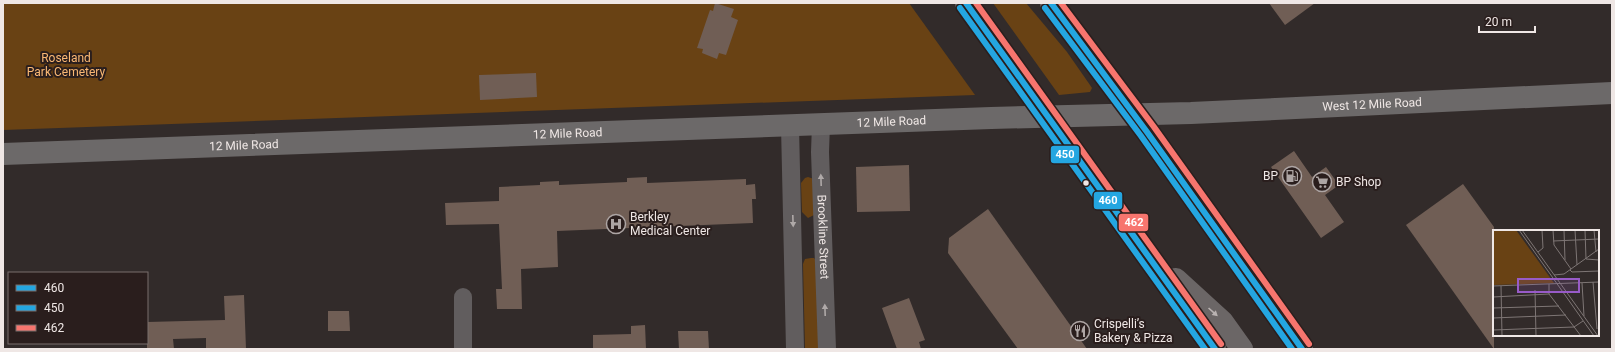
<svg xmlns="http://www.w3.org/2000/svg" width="1615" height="352" font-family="Roboto,sans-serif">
<rect width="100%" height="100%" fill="#322b2a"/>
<g fill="#694214">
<path d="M3,3H909L975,95L3,130Z"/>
<path d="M993,3H1026L1067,52L1090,85L1092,88L1090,92L1059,95Z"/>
<path d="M808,177L814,179V215L808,218L802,212L801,183L805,178Z"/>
<path d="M811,258H814L817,262L820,349H805L803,264L805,259Z"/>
</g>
<g fill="#705e55">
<path d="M715,3L734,9L731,17L738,20L726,55L719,53L717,59L702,53L703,49L697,48L710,10L713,11Z"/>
<path d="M1269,3H1315L1285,25Z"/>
<path d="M536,73L537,97L480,100L479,75Z"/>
<path d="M1294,151L1312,177L1326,167L1339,185L1325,195L1344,222L1321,238L1271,167Z"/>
<path d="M909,165L910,211L857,212L856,167Z"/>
<path d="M647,177V183L746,179V185L755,184L756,199H752L753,223L557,231L558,267L521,269L522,309H497L496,289H502L499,224L446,225L445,203L499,201V187L540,185V182L559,181V185L627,182V178Z"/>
<path d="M1463,184L1494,227V349L1406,225Z"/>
<path d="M988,209L1068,322L1087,349H1018L948,253L949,238Z"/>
<path d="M244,295L246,349H206V338L173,339L174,349H147V322L225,320L224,296Z"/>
<path d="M909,298L925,340L919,342L921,349H897L882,308Z"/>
<path d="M328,311H349L350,331H328Z"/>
<path d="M645,325L646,349H593V335L631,334V326Z"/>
<path d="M678,331H708L709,349H679Z"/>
</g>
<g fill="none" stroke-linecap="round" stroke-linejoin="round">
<g stroke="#615d5e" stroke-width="18">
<path id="s1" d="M821,124L820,152L827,349"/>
<path d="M790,126L795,349"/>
<path d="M463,297V349"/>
</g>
<path stroke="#6c6969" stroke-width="22" id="s2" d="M3,154L991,118L1191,113L1612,93"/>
<g stroke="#6b6666" stroke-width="22">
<path d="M966,3L1215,349"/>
<path d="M1051,3C1139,116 1220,233 1302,349"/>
<path d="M1176,279L1222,321L1242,349"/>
</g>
<g stroke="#2a1e1d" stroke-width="9">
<g id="bus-1">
<path d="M966,3L1215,349"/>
<path d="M1051,3L1147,132L1302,349"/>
</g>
</g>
<g stroke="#2a1e1d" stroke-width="9">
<g id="bus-2">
<path d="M960,8L1205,349"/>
<path d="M1045,8L1141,136L1292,349"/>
</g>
</g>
<g stroke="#2a1e1d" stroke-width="9">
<g id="bus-3">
<path d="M976,3L1221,344"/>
<path d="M1061,3L1154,127L1309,344"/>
</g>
</g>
<use href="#bus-1" stroke="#24a6e1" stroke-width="6"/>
<use href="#bus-2" stroke="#24a6e1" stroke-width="6"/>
<use href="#bus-3" stroke="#f7756e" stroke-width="6"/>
</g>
<defs><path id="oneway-solid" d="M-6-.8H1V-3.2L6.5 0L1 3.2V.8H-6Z"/></defs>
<g fill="#afa9a8">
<use href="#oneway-solid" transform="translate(821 180) rotate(-92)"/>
<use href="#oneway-solid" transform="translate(793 221) rotate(88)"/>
<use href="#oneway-solid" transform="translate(825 310) rotate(-92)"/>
</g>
<use fill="#bab3b2" href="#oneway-solid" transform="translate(1213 312) rotate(42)"/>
<defs>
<g id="fuel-ring" transform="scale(1)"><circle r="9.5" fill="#2a1e1d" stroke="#ada5a4" stroke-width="1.5"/><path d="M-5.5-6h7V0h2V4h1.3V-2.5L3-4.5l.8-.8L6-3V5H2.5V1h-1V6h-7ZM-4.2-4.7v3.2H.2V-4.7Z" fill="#ada5a4"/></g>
<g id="supermarket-ring" transform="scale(1)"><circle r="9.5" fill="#2a1e1d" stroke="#ada5a4" stroke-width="1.5"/><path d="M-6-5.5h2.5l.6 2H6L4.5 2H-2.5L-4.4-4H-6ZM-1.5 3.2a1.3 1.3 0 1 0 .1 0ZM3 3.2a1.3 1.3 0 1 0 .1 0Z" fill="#ada5a4"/></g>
<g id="hospital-ring" transform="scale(1)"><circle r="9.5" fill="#2a1e1d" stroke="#ada5a4" stroke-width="1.5"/><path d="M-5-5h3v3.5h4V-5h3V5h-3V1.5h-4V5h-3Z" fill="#ada5a4"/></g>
<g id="restaurant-ring" transform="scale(1)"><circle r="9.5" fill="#2a1e1d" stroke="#ada5a4" stroke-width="1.5"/><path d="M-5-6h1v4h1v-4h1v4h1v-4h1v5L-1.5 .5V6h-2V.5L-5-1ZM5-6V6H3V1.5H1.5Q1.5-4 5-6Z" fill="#ada5a4"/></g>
</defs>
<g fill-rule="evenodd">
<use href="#fuel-ring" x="1292" y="176"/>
<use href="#supermarket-ring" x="1322" y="182"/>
<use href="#hospital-ring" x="616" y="224"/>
<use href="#restaurant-ring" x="1080" y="331"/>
</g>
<circle fill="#efe7e5" stroke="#2a1e1d" stroke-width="1.5" cx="1086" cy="183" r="3.5"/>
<g text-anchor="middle" stroke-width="4" stroke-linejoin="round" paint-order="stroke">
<g font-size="12" fill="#fab874" stroke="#2a1e1d">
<text x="66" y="62">Roseland<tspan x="66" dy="14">Park Cemetery</tspan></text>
</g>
<g font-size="12" fill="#efe7e5" stroke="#2a1e1d">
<text dy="4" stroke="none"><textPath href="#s2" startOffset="1370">West 12 Mile Road</textPath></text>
<text dy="4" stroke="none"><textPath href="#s2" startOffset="889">12 Mile Road</textPath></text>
<text dy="4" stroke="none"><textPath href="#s2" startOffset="565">12 Mile Road</textPath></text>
<text dy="4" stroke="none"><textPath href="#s2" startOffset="241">12 Mile Road</textPath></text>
<text dy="4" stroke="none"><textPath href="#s1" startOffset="113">Brookline Street</textPath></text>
</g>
<g font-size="12" fill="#efe7e5" stroke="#2a1e1d" text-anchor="start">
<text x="1278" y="180" text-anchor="end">BP</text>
<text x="1336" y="186">BP Shop</text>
<text x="630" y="221">Berkley<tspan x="630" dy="14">Medical Center</tspan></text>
<text x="1094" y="328">Crispelli’s<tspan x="1094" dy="14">Bakery &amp; Pizza</tspan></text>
</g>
</g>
<g transform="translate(1493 230)">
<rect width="106" height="106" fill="#322b2a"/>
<path d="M0,0H23L61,53L0,55Z" fill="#694214"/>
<path fill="none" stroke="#7e7675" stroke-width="1" d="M26,0L101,106M29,0L105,106M60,0L61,15L78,39M71,0L72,30M82,0L84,35M92,0L93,29L106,30M101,0L103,22M60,11L106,9M45,22L50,18L49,0M77,40L79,42L106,41M61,45L71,44L106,19M100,52L104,99M89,53L91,86M56,54V64L88,106M0,56L106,52M8,56L9,106M42,60L43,106M0,67L56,64M0,78L66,76M0,88L73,85M0,100L81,97L90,91"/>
<path fill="#985bc8" fill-opacity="0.15" stroke="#985bc8" stroke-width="2" d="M25,49H86V62H25Z"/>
<rect width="106" height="106" fill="none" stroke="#efe7e5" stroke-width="2"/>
</g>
<g stroke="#2a1e1d" stroke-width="1.5">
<rect x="1050" y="145" width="30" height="19" rx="4" fill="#24a6e1"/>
<rect x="1093" y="191" width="30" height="19" rx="4" fill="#24a6e1"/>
<rect x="1118" y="213" width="31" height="19" rx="4" fill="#f7756e"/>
</g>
<g font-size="11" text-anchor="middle" font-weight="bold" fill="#fff">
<text x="1065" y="158">450</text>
<text x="1108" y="204">460</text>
<text x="1134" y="226">462</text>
</g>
<rect width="1615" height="352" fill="none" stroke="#efe7e5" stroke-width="8"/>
<rect x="8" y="272" width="140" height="72" fill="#2a1e1d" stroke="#796e6d"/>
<rect x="16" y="285" width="20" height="6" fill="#24a6e1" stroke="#796e6d"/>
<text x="44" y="292" font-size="12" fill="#efe7e5">460</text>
<rect x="16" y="305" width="20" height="6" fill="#24a6e1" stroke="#796e6d"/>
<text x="44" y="312" font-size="12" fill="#efe7e5">450</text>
<rect x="16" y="325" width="20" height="6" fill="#f7756e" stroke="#796e6d"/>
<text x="44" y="332" font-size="12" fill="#efe7e5">462</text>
<path d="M1479 26v6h56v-6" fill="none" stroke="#efe7e5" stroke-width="2"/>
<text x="1485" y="26" font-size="12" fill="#efe7e5" stroke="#2a1e1d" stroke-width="3" paint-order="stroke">20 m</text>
</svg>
